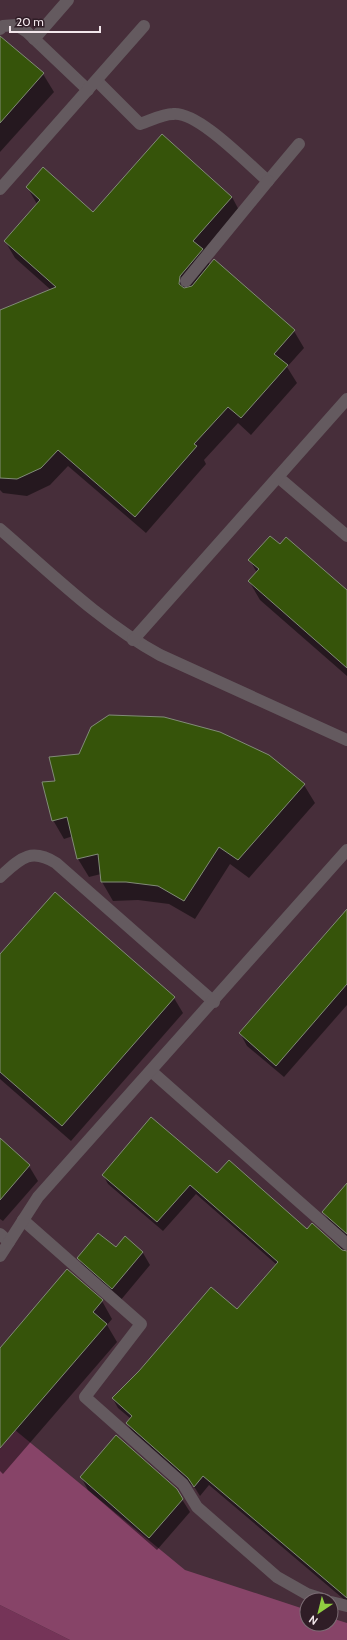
<svg xmlns="http://www.w3.org/2000/svg" width="347" height="1640" font-family="Cabin,sans-serif">
<rect width="100%" height="100%" fill="#392730"/>
<path fill="#472e3a" fill-rule="evenodd" d="M0,0H347V1640H70L0,1605ZM307,1600H331V1624H307Z"/>
<path fill="#753458" d="M0,1605L70,1640H0Z"/>
<path fill="#874468" d="M15,1430L185,1570L307,1610V1624H331V1618L347,1623V1640H70L0,1605V1448Z"/>
<g fill="#0007">
<path d="M7,42L43,74L54,92L0,152V49Z"/>
<path d="M27,187L94,213L232,197L241,214L205,256L210,265L214,260L294,331L304,348L287,367L297,383L251,435L238,423L204,460L206,464L146,533L68,466L50,485L27,496L3,493L0,490V311L51,290L15,258L5,241L37,204Z"/>
<path d="M250,560L347,591V676L260,600L249,581L257,573Z"/>
<path d="M268,756L304,785L315,803L249,878L230,864L195,919L169,904L138,900L113,901L102,882L101,874L89,877L78,859L73,836L64,839L53,820Z"/>
<path d="M347,911V1005L284,1077L247,1046L240,1033Z"/>
<path d="M0,956L174,998L183,1013L71,1141L0,1079Z"/>
<path d="M0,1140L29,1166L38,1181L3,1221L0,1219Z"/>
<path d="M217,1174L308,1230L312,1225L347,1252V1602L209,1485L200,1496L195,1488L133,1433L127,1424L131,1419L118,1408L113,1399L237,1310L277,1265L196,1194L163,1231L108,1184L103,1175Z"/>
<path d="M347,1185V1238L329,1221L323,1212Z"/>
<path d="M125,1238L143,1253L150,1265L120,1301L85,1270L78,1258L116,1249Z"/>
<path d="M102,1301L112,1319L107,1325L117,1342L3,1474L0,1471V1349Z"/>
<path d="M81,1477L176,1490L190,1512L157,1550L88,1490Z"/>
</g>
<g fill="#36540a" stroke="#818b77">
<path d="M0,36L44,73L0,123Z"/>
<path d="M162,134L232,197L193,241L203,249L180,276L179,284L184,288L192,286L214,259L295,330L274,354L288,365L241,418L228,407L194,444L197,446L135,517L58,450L41,468L17,479L0,478V310L56,287L4,241L40,200L26,187L43,167L93,212Z"/>
<path d="M270,536L280,544L286,537L347,590V668L248,581L259,569L248,560Z"/>
<path d="M109,715L164,717L220,732L269,755L305,784L238,860L219,847L184,901L158,886L126,882H101L98,854L77,859L67,817L52,821L42,782L55,781L49,757L79,754L91,727Z"/>
<path d="M55,892L175,997L62,1126L0,1072V954Z"/>
<path d="M347,909V984L276,1066L239,1033Z"/>
<path d="M151,1117L217,1173L229,1160L307,1229L312,1223L342,1250L347,1251V1598L203,1476L194,1487L188,1478L126,1423L132,1416L112,1398L139,1371L211,1287L237,1309L278,1262L190,1185L157,1222L102,1175Z"/>
<path d="M0,1138L30,1165L0,1200Z"/>
<path d="M347,1183V1234L322,1212Z"/>
<path d="M98,1233L116,1247L125,1236L143,1252L112,1289L77,1258Z"/>
<path d="M67,1269L103,1300L93,1312L107,1324L0,1448V1348Z"/>
<path d="M116,1435L177,1489L183,1499L149,1538L80,1477Z"/>
</g>
<g fill="none" stroke-linecap="round" stroke-linejoin="round">
<g stroke="#645a5f" stroke-width="12">
<path d="M0,29L3,26L16,25L27,32L88,90"/>
<path d="M34,39L68,0"/>
<path d="M97,81L140,124C150,121 162,114 173,114C198,111 248,164 268,181L299,144"/>
<path d="M0,189L144,26"/>
<path d="M186,281L268,181"/>
<path d="M278,477L347,536"/>
<path d="M0,529C51,573 100,622 160,655L347,740"/>
<path d="M133,640L347,399"/>
<path d="M0,877C20,859 30,847 56,863L214,1002"/>
<path d="M151,1071L347,1244"/>
<path d="M23,1220L141,1324L85,1397L183,1484L197,1507L277,1577L307,1594L326,1600"/>
<path d="M0,1234L9,1242"/>
<path d="M0,1256L38,1197L347,850"/>
<path d="M331,1602L347,1606"/>
</g>
</g>
<g transform="translate(319 1612) rotate(215)"><circle r="19" fill="#2f1d26" stroke="#7d6d75"/>
<path d="M0-3L7 15L0 10L-7 15Z" fill="#90cd41"/>
<text y="-6" font-size="11" font-weight="bold" text-anchor="middle" fill="#f2e6eb">N</text>
</g>
<path d="M10 26v6h90v-6" fill="none" stroke="#f2e6eb" stroke-width="2"/>
<text x="16" y="26" font-size="12" fill="#f2e6eb" stroke="#2f1d26" stroke-width="3" paint-order="stroke">20 m</text>
</svg>
